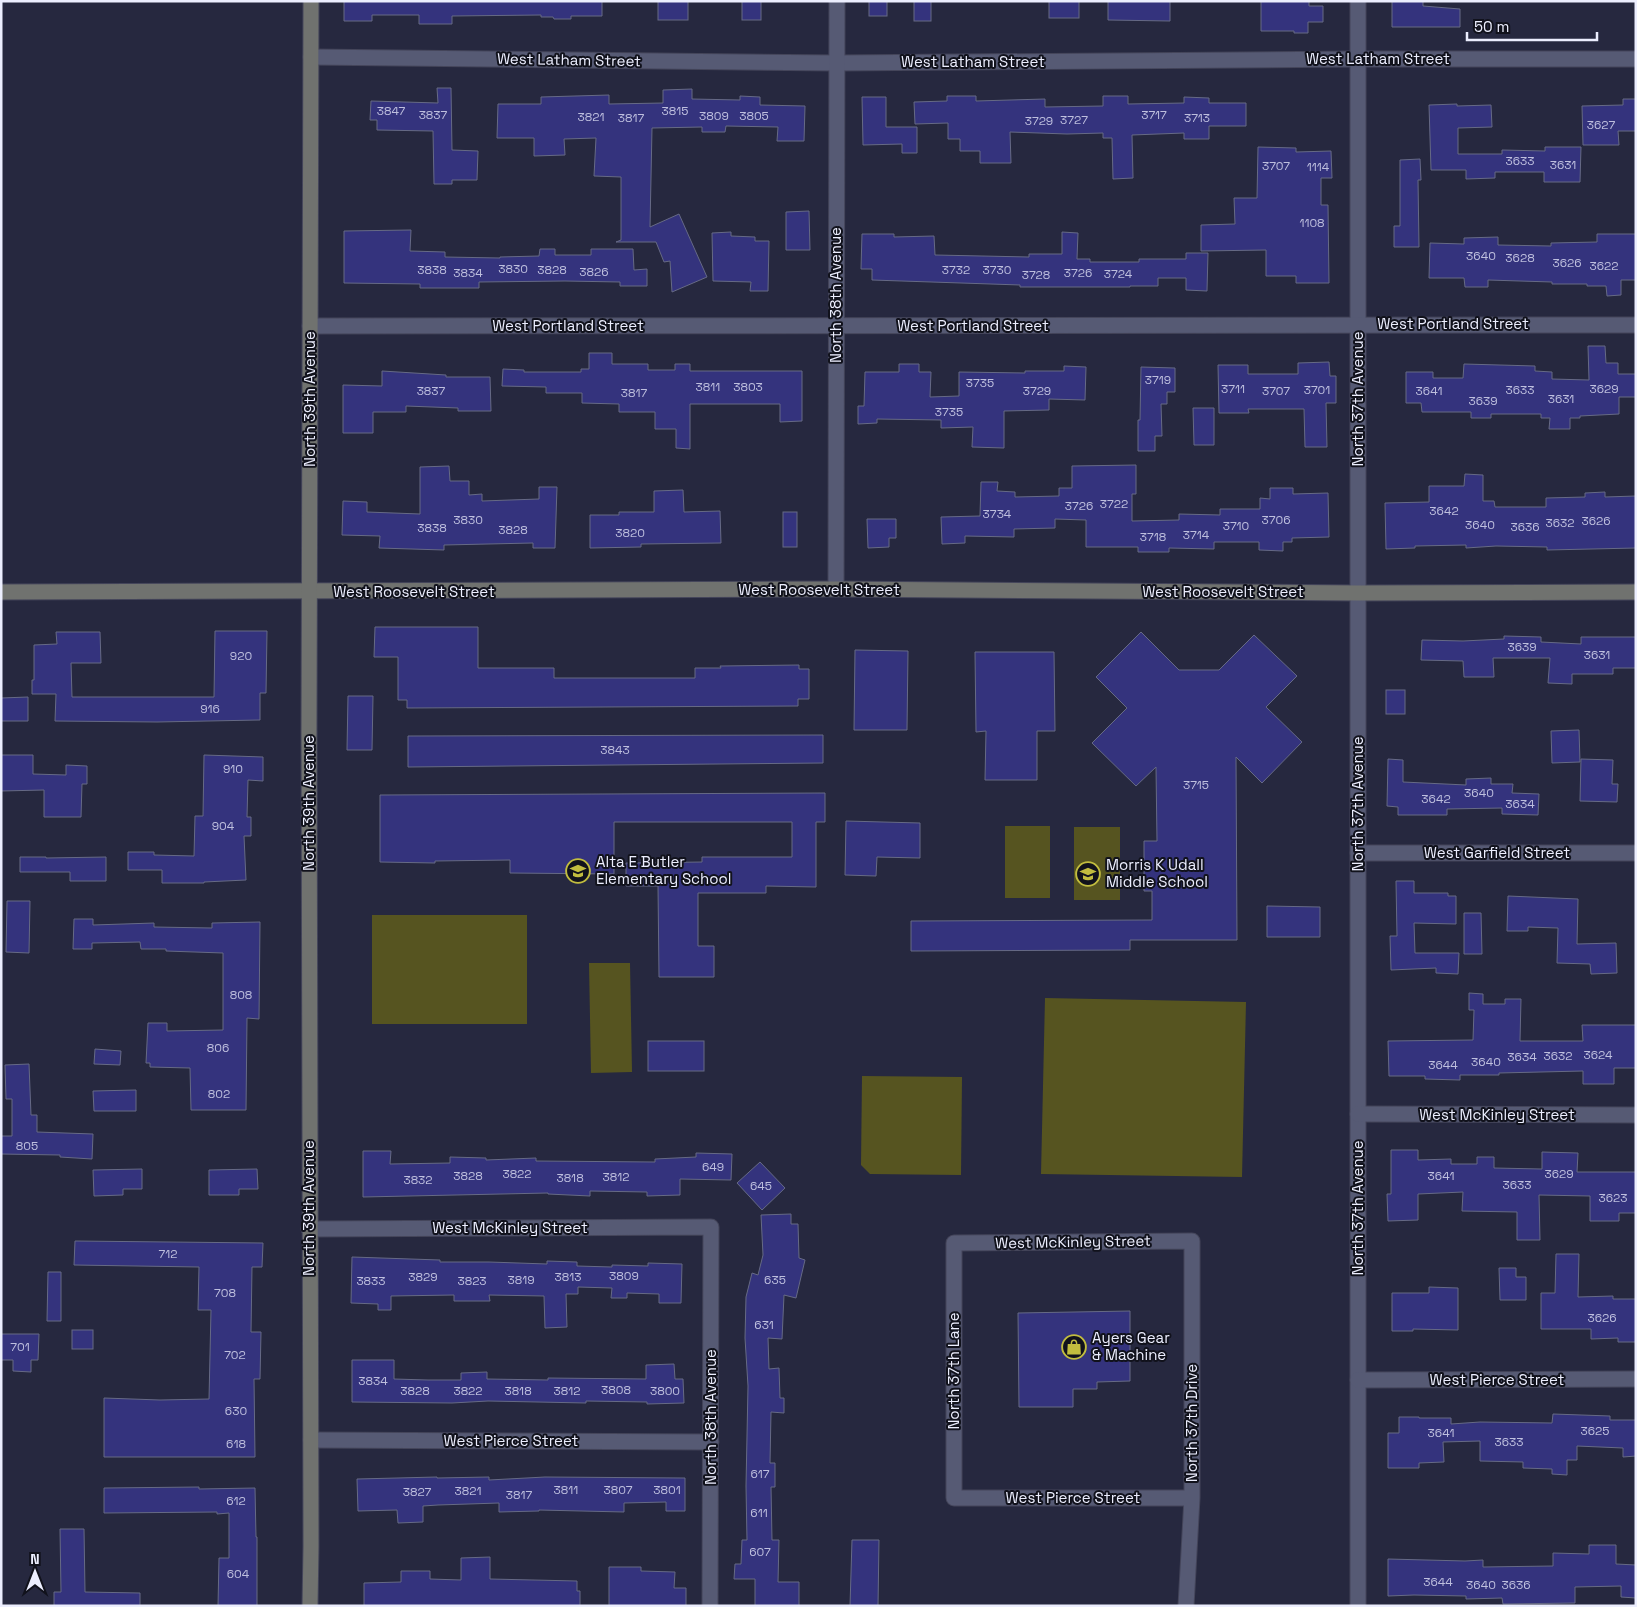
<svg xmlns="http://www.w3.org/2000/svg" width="1637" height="1607" font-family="'Space Grotesk',sans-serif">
<rect width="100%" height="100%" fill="#26283f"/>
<g fill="#565420">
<rect x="1005" y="826" width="45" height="72"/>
<rect x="1074" y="827" width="46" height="73"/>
<rect x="372" y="915" width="155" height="109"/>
<path d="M589,963H630L632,1072L591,1073Z"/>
<path d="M1045,998L1246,1002L1242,1177L1041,1174Z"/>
<path d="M862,1076L962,1077L961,1175L870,1174L861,1165Z"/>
</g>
<g fill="#34337d" stroke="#666a85">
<path d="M344,1H602V16H571V19H554L553,17H541V15L452,16V24H419V15H372V21H344Z"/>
<rect x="658" y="1" width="30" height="19"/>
<rect x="742" y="1" width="19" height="19"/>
<rect x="869" y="1" width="18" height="15"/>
<rect x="914" y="1" width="17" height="20"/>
<rect x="1049" y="1" width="30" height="17"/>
<path d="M1108,1H1170V21L1108,20Z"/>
<path d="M1261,1H1309V6H1323V22H1308V33H1294V31H1261Z"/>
<path d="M1392,1H1423V6L1460,9V27H1392Z"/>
<path d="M437,88H451L452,150L478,151L477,180H452V184H434L433,131L377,130V120H370L371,101L438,103Z"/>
<path d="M692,89V99L740,100V96L760,97V105L805,106L804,141H777L778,127L726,126L725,132H702V127L652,128L650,227L679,214L707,277L672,292L670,261L664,262L656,242H616L621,240V177L594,176L596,138L564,139L565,155L534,156V138H497L498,104H541V97L609,95V104L663,103V90Z"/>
<path d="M947,96H976V101L1045,99V107L1103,106V96H1128V104L1184,103V97L1209,98V103H1246V126H1209V139H1184V133L1132,135L1133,178L1113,179L1112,138H1103V133L1067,134L1010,132L1011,163H980V151H960V139H948V123L915,124L914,102L947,101Z"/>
<path d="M862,97H886V127H917V153H902V144L863,145Z"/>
<path d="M1623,99H1636V131H1618L1619,145H1583L1582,106L1623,105Z"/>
<path d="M1457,104V106L1491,105L1492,127L1458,128V154H1502V150L1545,151V147H1581L1580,182H1544V172H1495V178L1466,179V170H1431L1429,105Z"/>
<path d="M1258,147L1296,148V152L1331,151L1332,178H1321V205H1328L1329,283H1296V276H1266V250L1201,251V225L1235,224L1234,198H1257Z"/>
<path d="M1420,159L1421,180H1418L1419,247H1394V226H1400V160Z"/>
<path d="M809,211L810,250H786V212Z"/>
<path d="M411,230L410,251L445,252V257L500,258V257L539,256L540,249H555V255H591V249H633L634,270L647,269V286H620V282L565,281L479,282V288H420V284L344,283V231Z"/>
<path d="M731,232V236L755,237V241H769L768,291H750L751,282L713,281L712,233Z"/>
<path d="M1062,232L1078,233L1077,259H1090V262H1139V259H1186V253H1208L1207,291L1186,290V278H1158V286H1130V287H1020V285L872,280V269H861L862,234H894V237L934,236L935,255L1029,257V254H1062Z"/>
<path d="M1597,234H1636V280H1621V295L1607,296L1606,286H1587V284H1552V282L1488,280V287H1465L1464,278H1429L1430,243L1464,244V238L1498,237V245L1551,246V243L1597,242Z"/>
<path d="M1588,346H1605L1606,363H1618V374H1636V397H1619V414L1580,416V418H1570V429H1549L1550,418H1541V414H1491V418H1471V412H1422L1421,403H1406V372H1433V378H1463L1464,364L1535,366V371L1552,372V379L1589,380Z"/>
<path d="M589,353H612V364H648V370H675V364H690V371H802V421L780,422V404H690V449L676,448V429H655V412H619V404L582,403V393H546V387L502,386L503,369L524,370V372H581V369H589Z"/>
<path d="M1329,362L1330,376H1336V403H1326L1327,447H1305L1304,409H1248L1249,413H1219L1218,365H1248V374H1298V363Z"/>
<path d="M899,364H919V372H931L930,397L959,396V372L1025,373V371H1064V366L1086,367L1085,400L1049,399V410L1004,411V448L972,447L973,427L941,428V420L877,419V423L858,424V406H864L865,372H899Z"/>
<path d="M1141,367L1175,368V392H1167V404H1161L1162,436H1155V451H1138V420H1140Z"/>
<path d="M382,371L446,375V377H490L491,411H458V408L406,406V412H373V433H343V385L382,386Z"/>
<path d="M1193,408H1214V445H1194Z"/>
<path d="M1136,465V494H1132V521L1179,520V514L1220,515V509H1260V498L1270,499V488H1293V494L1328,493L1329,537L1292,538V542H1283V551L1259,550V542H1214V549L1169,548V552H1138V547H1086V520L1055,519V528L1014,529V537L965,536V543L942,544L941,517L980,516L981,482H998L997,491L1015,492V497L1059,496V488H1072V466Z"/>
<path d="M449,466L450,481H469V495L482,494V501L539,499V487H557L555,548H533V543L444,545V550L379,548L380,536L342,535L343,501L367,502V512L420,514V467Z"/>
<path d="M1465,474L1483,475V501H1494L1495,507H1546V498L1585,497V493L1605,492V497L1636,496V548L1547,550V547L1496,546L1466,548V545L1415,546V548L1386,549L1385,503L1429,502V486H1464Z"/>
<path d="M683,490L684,512L720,511L721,543L641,544V547L590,548V515H619V512H654V491Z"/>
<rect x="783" y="512" width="14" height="35"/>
<path d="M867,519H896V538H889V547L868,548Z"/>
<path d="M375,627H478V668H554V678H695V668H721L720,666L799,665V669H809V699H798V706L407,708V700H398V657H374Z"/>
<path d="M215,631H267L266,693H260V720L157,722L55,721L56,694H32V680H34V645L57,644L56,632H100L101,663H71L72,697H214Z"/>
<path d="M1141,632L1179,670H1219L1254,635L1297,676L1266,707L1302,742L1262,783L1236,757L1237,940H1130V950L911,951V921L1152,920V891H1144V841H1157L1156,767L1136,786L1092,743L1127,708L1096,677Z"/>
<path d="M1504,636L1541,637V642L1581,644V637H1636V668H1613V674H1572V684L1548,683L1550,658H1493L1494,677H1464L1463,661L1421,660L1422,640L1463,641L1504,639Z"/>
<path d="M855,650L908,651L907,730H854Z"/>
<path d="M975,652H1054L1055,731H1037V780H985L986,731L976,732Z"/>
<rect x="1386" y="690" width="19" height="24"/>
<path d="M348,696H373L372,750H347Z"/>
<path d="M28,697V721H1V698Z"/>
<path d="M1579,730L1580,762L1552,763L1551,731Z"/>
<path d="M823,735V763L408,767V736Z"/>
<path d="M1,755H33V774L66,775V765L87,766V784H82L81,817H44V790L1,791Z"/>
<path d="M204,755L263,757V781L248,780L247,817H251V836H244L246,880L204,882V883H162V870H128V852H154V855L194,856L195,816H203Z"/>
<path d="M1388,759L1403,760V782L1466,785V779L1491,778V784H1513L1512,793L1539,794L1538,815L1502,814V808L1447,809V815H1398V807L1387,806Z"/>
<path d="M1581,759L1613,760L1612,784H1618L1617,802L1580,801Z"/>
<path d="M825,793V822H816V887L766,886V893H698V946H714V977H659L658,886H626V863L702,862V857H792V822H614V874L510,873V860L435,861V863L380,862V795Z"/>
<path d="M846,821L920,823V858L877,857L876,876L845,875Z"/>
<path d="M20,857H46V858L106,857V881H70V872H20Z"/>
<path d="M1396,881H1414V893H1448V896H1456V924L1414,923L1415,953H1459L1458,974L1436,973V968L1391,970L1390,936H1397Z"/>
<path d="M1508,896L1578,899L1577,944L1616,943L1617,973L1591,974L1590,964L1557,963L1558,928L1528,927V931H1507Z"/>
<path d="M7,901H30L29,953L6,952Z"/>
<path d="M1267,906L1320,907V937H1267Z"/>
<path d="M1464,913H1481L1482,954H1464Z"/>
<path d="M74,919H93V925L154,923V927L212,928V923L260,922L259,1019L247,1018L246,1110H191L190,1068L150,1067V1063H146L148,1023H167V1031L223,1030V953L166,951V949H141L140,942L92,943V949H73Z"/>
<path d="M1469,993L1483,994V1004H1505V999H1521L1520,1041H1583L1582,1025H1636V1068H1614V1084H1583V1071L1499,1073V1075H1460V1080L1425,1079V1076H1389L1388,1041L1473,1040L1474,1010H1469Z"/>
<rect x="648" y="1041" width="56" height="30"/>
<path d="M95,1049L121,1051L120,1065L94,1064Z"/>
<path d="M29,1064L31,1115H37V1132L93,1134L92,1159L60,1157V1155L1,1154V1136H12V1099H6L5,1065Z"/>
<path d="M136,1090V1111H94L93,1091Z"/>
<path d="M1391,1150H1418V1160L1451,1159V1164H1477V1157H1494V1168L1542,1169V1152L1578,1153L1577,1172H1636V1213H1619V1221H1590V1196L1539,1195L1540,1240H1517V1212L1462,1211L1463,1192L1418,1194V1220L1388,1221L1387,1194H1391Z"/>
<path d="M363,1151H391L390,1164L450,1163V1157L486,1158V1160L536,1158V1161L655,1162V1159L696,1157V1153L732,1154L731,1180L680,1179V1195L647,1196V1192L590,1191V1196L548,1194V1193L363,1197Z"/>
<path d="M760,1162L785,1188L762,1210L737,1183Z"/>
<path d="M142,1169V1189H123V1195L94,1196L93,1170Z"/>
<path d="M257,1169L258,1189H239V1195H209V1170Z"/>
<path d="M791,1214V1224H798L799,1258L805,1260L796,1298L784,1295L782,1339L768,1338L769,1369L779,1368L780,1398H784V1413L771,1412L770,1463H775V1487H771L772,1540H779L778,1582H799V1606H755V1579H734L735,1564H741L742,1540H747L746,1486L748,1386L745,1338L746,1297L752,1273L758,1275L763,1255L761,1215Z"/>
<path d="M75,1241L263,1243L262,1267H252L251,1332H261L260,1379H254L255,1457H104V1398L160,1400L209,1399L211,1310H198L199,1267L74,1265Z"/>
<path d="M1556,1254H1579L1578,1297L1613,1296V1299H1636V1342H1618V1338L1591,1339V1329H1541V1293H1555Z"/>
<path d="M352,1257L440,1260V1262H489L547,1264V1261L577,1262V1266L612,1267V1265L648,1266V1263L682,1264L681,1303H659V1294L627,1293V1298H611L612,1288L578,1287V1294H566L567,1327L545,1328L544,1296L489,1295L490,1301H454V1295L391,1296V1310H378V1304L351,1303Z"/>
<path d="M1499,1268H1516V1277H1526V1300H1500Z"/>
<path d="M48,1272H61V1321H47Z"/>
<path d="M1429,1287L1458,1288V1330L1413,1329V1331H1392V1293H1429Z"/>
<path d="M1130,1311V1381L1097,1382V1389H1073V1407H1019L1018,1313Z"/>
<rect x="72" y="1330" width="21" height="19"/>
<path d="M1,1334H39L38,1360H31V1372L13,1371V1360H1Z"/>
<path d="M352,1360H394V1379L428,1380H461V1373L487,1372V1379L548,1380V1378L646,1379V1365L674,1364L675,1379H683L684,1403L647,1404V1402L586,1401V1403L488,1401L452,1403L352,1402Z"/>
<path d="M1553,1414L1610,1416V1420H1636V1456L1623,1457V1448L1577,1446V1460H1567V1475L1552,1474V1469L1523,1468V1462L1480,1461V1441L1443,1442L1444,1462L1419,1463V1468H1388V1433H1399V1417H1419V1418H1451V1424L1480,1422L1552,1423Z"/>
<path d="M437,1477V1478L489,1477V1480L545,1477L685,1478V1511H666V1502L624,1503V1512L539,1510V1511L499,1512V1503L438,1505L423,1506V1522L398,1523L397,1510L358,1511L357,1479Z"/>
<path d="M199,1487V1489L255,1488L256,1537H257V1606H218L219,1558H229V1513L217,1514V1512L104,1513V1488Z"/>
<path d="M60,1529H84L85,1592L140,1593V1606H54V1592H61Z"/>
<path d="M852,1540H879L878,1606H850Z"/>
<path d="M1589,1545H1616V1564L1636,1565V1598L1621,1597V1586L1575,1587V1603L1503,1604L1502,1598L1466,1599V1596L1414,1595L1388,1596V1559L1465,1561L1483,1560V1567L1553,1566V1553L1589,1554Z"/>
<path d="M490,1557V1579L577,1581V1591H580V1606H364V1583L401,1582V1571H430V1579L461,1580V1558Z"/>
<path d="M609,1567H641V1571L675,1572L674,1588H686V1606H609Z"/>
</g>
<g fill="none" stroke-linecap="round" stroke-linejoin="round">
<g stroke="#44455a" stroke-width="17">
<g id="street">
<path d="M1358,1V1606"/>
<path d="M311,57L837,63L1358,59H1636"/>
<path d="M310,326L1636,325"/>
<path d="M836,589L837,1"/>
<path d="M1358,853H1636"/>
<path d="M1358,1114L1636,1115"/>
<path d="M309,1229L711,1227L710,1606"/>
<path d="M1358,1380L1636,1379"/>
<path d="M311,1440L711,1442"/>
<path d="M1186,1606L1192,1498V1241L954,1243V1498H1192"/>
</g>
</g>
<g stroke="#44455a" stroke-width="17">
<g id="secondary">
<path d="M1,592L836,589L1358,593L1636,592"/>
<path d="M310,1606L311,1546L309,731L311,1"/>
</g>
</g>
<use href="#street" stroke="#565a74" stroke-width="15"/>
<use href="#secondary" stroke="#70726f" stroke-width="15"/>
</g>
<defs>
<g id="school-ring" transform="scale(1.25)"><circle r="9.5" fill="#11121c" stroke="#c2bd3f" stroke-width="1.5"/><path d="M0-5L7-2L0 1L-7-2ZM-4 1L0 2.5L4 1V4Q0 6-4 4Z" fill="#c2bd3f"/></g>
<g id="shop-ring" transform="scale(1.25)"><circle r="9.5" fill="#11121c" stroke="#c2bd3f" stroke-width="1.5"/><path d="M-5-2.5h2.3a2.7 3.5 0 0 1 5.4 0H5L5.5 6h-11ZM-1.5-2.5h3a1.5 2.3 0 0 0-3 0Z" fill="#c2bd3f"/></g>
</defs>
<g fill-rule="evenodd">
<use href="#school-ring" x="578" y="871"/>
<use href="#school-ring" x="1088" y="874"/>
<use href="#shop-ring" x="1074" y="1347"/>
</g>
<g text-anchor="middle" stroke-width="4" stroke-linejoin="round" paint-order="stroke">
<g font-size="12" fill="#bebfde">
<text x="391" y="115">3847</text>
<text x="675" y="115">3815</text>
<text x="433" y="119">3837</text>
<text x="1154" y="119">3717</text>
<text x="714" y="120">3809</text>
<text x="754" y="120">3805</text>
<text x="591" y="121">3821</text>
<text x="631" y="122">3817</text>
<text x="1197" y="122">3713</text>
<text x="1074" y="124">3727</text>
<text x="1039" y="125">3729</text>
<text x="1601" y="129">3627</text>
<text x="1520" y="165">3633</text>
<text x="1563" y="169">3631</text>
<text x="1276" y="170">3707</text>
<text x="1318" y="171">1114</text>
<text x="1312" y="227">1108</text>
<text x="1481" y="260">3640</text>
<text x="1520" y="262">3628</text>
<text x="1567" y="267">3626</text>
<text x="1604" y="270">3622</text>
<text x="513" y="273">3830</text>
<text x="432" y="274">3838</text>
<text x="552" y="274">3828</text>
<text x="956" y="274">3732</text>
<text x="997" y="274">3730</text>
<text x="594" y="276">3826</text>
<text x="468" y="277">3834</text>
<text x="1078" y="277">3726</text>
<text x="1118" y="278">3724</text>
<text x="1036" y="279">3728</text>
<text x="1158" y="384">3719</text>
<text x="980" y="387">3735</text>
<text x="708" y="391">3811</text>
<text x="748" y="391">3803</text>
<text x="1233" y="393">3711</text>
<text x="1604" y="393">3629</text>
<text x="1317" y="394">3701</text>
<text x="1520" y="394">3633</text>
<text x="431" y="395">3837</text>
<text x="1037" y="395">3729</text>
<text x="1276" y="395">3707</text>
<text x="1429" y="395">3641</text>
<text x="634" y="397">3817</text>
<text x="1561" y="403">3631</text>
<text x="1483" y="405">3639</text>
<text x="949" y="416">3735</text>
<text x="1114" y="508">3722</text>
<text x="1079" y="510">3726</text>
<text x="1444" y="515">3642</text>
<text x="997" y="518">3734</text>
<text x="468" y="524">3830</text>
<text x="1276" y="524">3706</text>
<text x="1596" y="525">3626</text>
<text x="1560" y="527">3632</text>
<text x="1480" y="529">3640</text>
<text x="1236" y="530">3710</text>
<text x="1525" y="531">3636</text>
<text x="432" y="532">3838</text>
<text x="513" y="534">3828</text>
<text x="630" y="537">3820</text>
<text x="1196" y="539">3714</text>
<text x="1153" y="541">3718</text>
<text x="1522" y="651">3639</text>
<text x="1597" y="659">3631</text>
<text x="241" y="660">920</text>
<text x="210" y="713">916</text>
<text x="615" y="754">3843</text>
<text x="233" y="773">910</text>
<text x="1196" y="789">3715</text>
<text x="1479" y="797">3640</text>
<text x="1436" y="803">3642</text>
<text x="1520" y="808">3634</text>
<text x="223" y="830">904</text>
<text x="241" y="999">808</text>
<text x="218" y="1052">806</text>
<text x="1598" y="1059">3624</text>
<text x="1558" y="1060">3632</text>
<text x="1522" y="1061">3634</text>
<text x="1486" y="1066">3640</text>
<text x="1443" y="1069">3644</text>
<text x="219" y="1098">802</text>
<text x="27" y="1150">805</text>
<text x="713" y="1171">649</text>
<text x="517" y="1178">3822</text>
<text x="1559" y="1178">3629</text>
<text x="468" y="1180">3828</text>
<text x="1441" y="1180">3641</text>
<text x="616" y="1181">3812</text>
<text x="570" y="1182">3818</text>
<text x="418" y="1184">3832</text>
<text x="1517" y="1189">3633</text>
<text x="761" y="1190">645</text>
<text x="1613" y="1202">3623</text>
<text x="168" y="1258">712</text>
<text x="624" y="1280">3809</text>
<text x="423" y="1281">3829</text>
<text x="568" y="1281">3813</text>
<text x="521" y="1284">3819</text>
<text x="775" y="1284">635</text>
<text x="371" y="1285">3833</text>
<text x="472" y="1285">3823</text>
<text x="225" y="1297">708</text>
<text x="1602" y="1322">3626</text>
<text x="764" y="1329">631</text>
<text x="20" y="1351">701</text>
<text x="235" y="1359">702</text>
<text x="373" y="1385">3834</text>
<text x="616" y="1394">3808</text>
<text x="415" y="1395">3828</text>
<text x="468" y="1395">3822</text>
<text x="518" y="1395">3818</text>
<text x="567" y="1395">3812</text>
<text x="665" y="1395">3800</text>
<text x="236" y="1415">630</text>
<text x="1595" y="1435">3625</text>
<text x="1441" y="1437">3641</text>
<text x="1509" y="1446">3633</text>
<text x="236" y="1448">618</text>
<text x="760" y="1478">617</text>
<text x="566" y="1494">3811</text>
<text x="618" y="1494">3807</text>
<text x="667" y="1494">3801</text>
<text x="468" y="1495">3821</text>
<text x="417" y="1496">3827</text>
<text x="519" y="1499">3817</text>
<text x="236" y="1505">612</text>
<text x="759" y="1517">611</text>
<text x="760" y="1556">607</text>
<text x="238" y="1578">604</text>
<text x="1438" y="1586">3644</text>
<text x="1481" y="1589">3640</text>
<text x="1516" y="1589">3636</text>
</g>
<g font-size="15" fill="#eceefe" stroke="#11121c">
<text x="1378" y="64">West Latham Street</text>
<text transform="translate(569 60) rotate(1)" y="5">West Latham Street</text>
<text x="973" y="67">West Latham Street</text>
<text transform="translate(836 295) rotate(-90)" y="5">North 38th Avenue</text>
<text x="1453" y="329">West Portland Street</text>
<text x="568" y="331">West Portland Street</text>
<text x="973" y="331">West Portland Street</text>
<text transform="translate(310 399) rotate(-90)" y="5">North 39th Avenue</text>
<text transform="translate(1358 399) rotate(-90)" y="5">North 37th Avenue</text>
<text x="819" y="595">West Roosevelt Street</text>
<text x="414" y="597">West Roosevelt Street</text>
<text x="1223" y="597">West Roosevelt Street</text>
<text transform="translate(309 803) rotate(-90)" y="5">North 39th Avenue</text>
<text transform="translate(1358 804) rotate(-90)" y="5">North 37th Avenue</text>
<text x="1497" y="858">West Garfield Street</text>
<text x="1497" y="1120">West McKinley Street</text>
<text transform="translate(309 1208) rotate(-90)" y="5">North 39th Avenue</text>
<text transform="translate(1358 1208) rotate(-90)" y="5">North 37th Avenue</text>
<text x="510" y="1233">West McKinley Street</text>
<text transform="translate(1073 1242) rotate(-1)" y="5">West McKinley Street</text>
<text transform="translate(954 1371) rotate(-90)" y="5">North 37th Lane</text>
<text x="1497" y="1385">West Pierce Street</text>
<text transform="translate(711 1417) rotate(-90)" y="5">North 38th Avenue</text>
<text transform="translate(1192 1423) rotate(-90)" y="5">North 37th Drive</text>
<text x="511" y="1446">West Pierce Street</text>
<text x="1073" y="1503">West Pierce Street</text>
</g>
<g font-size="15" fill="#eceefe" stroke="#11121c" text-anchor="start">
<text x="596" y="867">Alta E Butler<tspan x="596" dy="17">Elementary School</tspan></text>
<text x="1106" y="870">Morris K Udall<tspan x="1106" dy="17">Middle School</tspan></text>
<text x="1092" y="1343">Ayers Gear<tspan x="1092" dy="17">&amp; Machine</tspan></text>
</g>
</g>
<rect width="1637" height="1607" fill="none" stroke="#eceefe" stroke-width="5"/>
<g transform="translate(35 1572)" stroke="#11121c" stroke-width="4" paint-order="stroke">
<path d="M0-4L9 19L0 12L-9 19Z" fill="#eceefe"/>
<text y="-8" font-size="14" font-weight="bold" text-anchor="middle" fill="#eceefe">N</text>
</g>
<path d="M1467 32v8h130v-8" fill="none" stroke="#eceefe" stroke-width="2.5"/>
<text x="1474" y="32" font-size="15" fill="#eceefe" stroke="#11121c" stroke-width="4" paint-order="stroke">50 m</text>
</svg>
